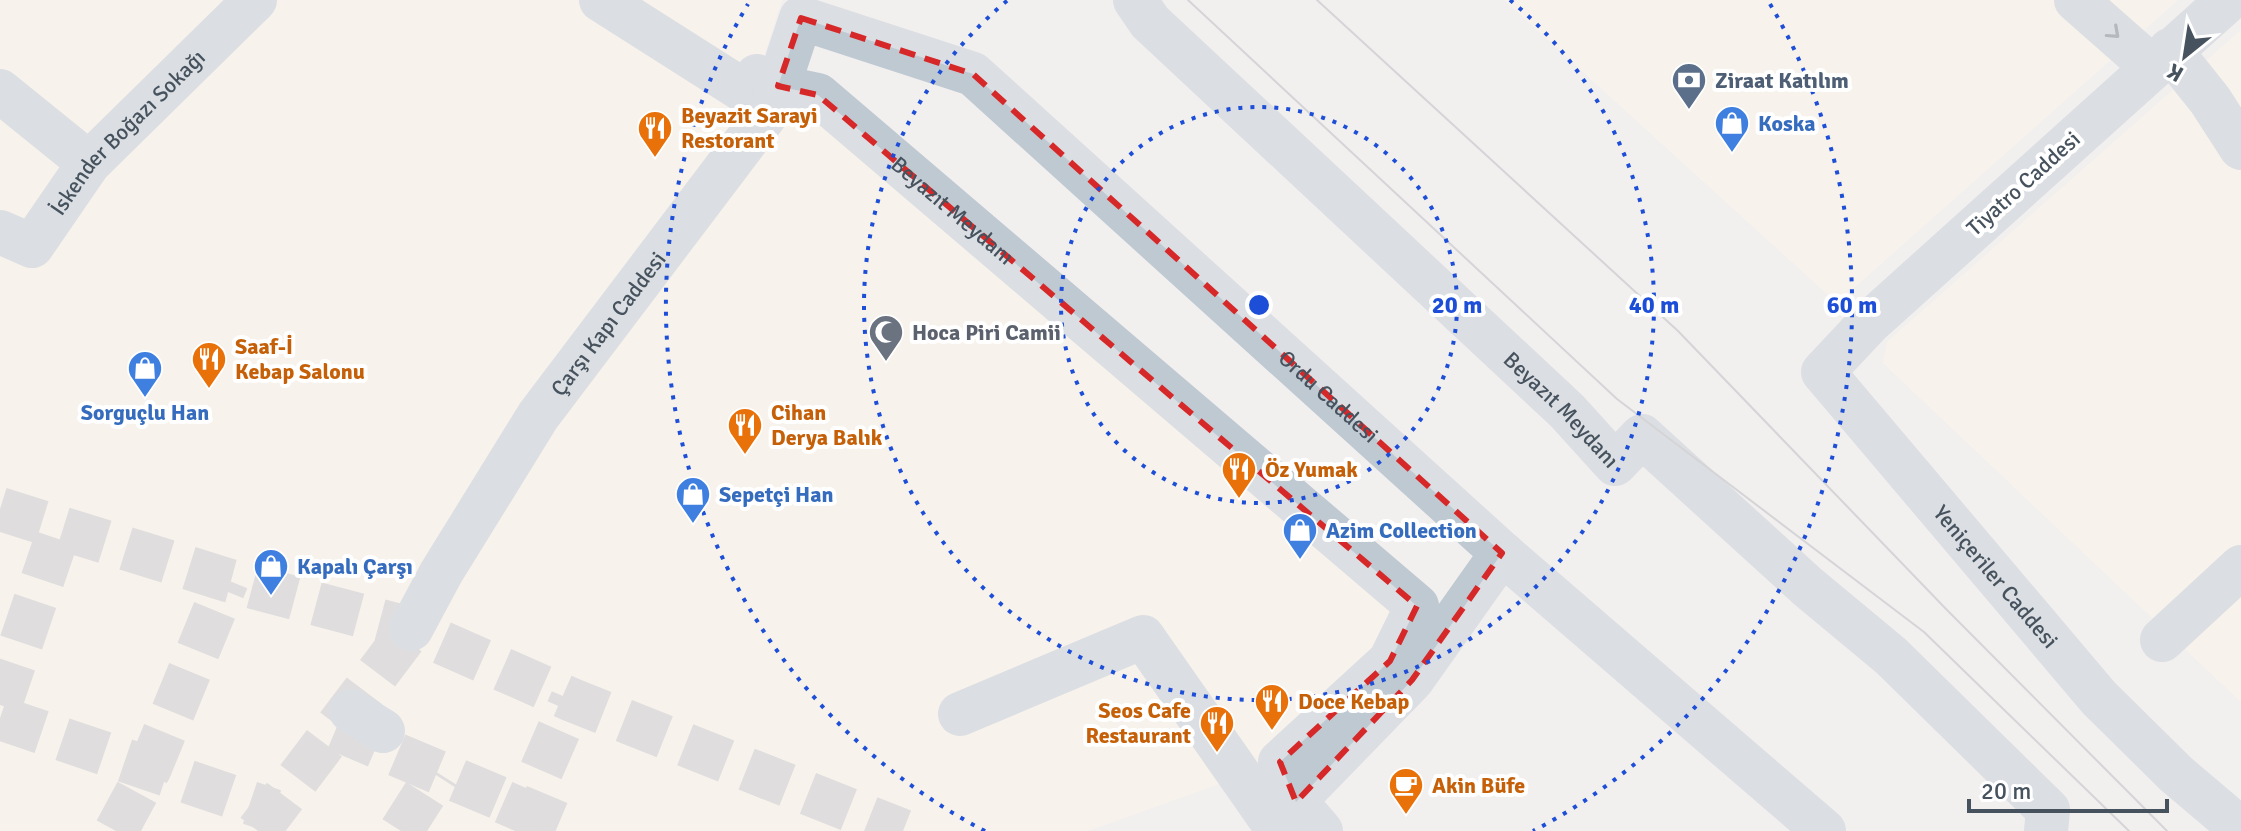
<svg xmlns="http://www.w3.org/2000/svg" width="2241" height="831" font-family="Signika,sans-serif">
<rect width="100%" height="100%" fill="#f2efef"/>
<g fill="#fdf7e7">
<path d="M0,0H782L756,82L778,86L1417,606L1280,762L1088,831H0Z"/>
<path d="M1504,0H2178L1837,303Z"/>
<path d="M2241,30V702L1883,363L1887,342Z"/>
</g>
<g fill="none" stroke-linecap="round" stroke-linejoin="round">
<g stroke="#c7c8ca" stroke-width="44" stroke-dasharray="44 22" stroke-linecap="butt">
<path d="M0,509L227,580L411,629L572,700L903,831"/>
<path d="M0,705L60,528"/>
<path d="M0,718L274,811"/>
<path d="M336,729L577,831"/>
<path d="M116,831L150,768L227,580"/>
<path d="M258,831L411,629"/>
<path d="M401,831L438,773"/>
<path d="M515,831L572,700"/>
</g>
<g stroke="#bfc9d2" stroke-width="44">
<path d="M601,0L771,108"/>
<path id="s1" d="M1135,0L1150,22L1567,411L1615,464L1642,436L1808,587L1891,656L2048,810L2046,831"/>
<path d="M2076,0L2151,66"/>
<path id="s2" d="M2228,0L1869,323L1823,372L2099,698L2176,774L2241,829"/>
<path d="M2170,50L2210,100L2241,148"/>
<path id="s3" d="M757,76L755,82L818,95L1417,606L1390,661L1280,762L1296,802L1321,831"/>
<path d="M0,91L89,163"/>
<path id="s4" d="M0,232L32,246L89,163L255,0"/>
<path id="s5" d="M411,629L441,573L538,416L771,108L801,18L973,74L1502,553L1824,831"/>
<path d="M2162,640L2241,567"/>
<path d="M351,711L383,731"/>
<path d="M960,714L1143,637L1273,823"/>
<path d="M1277,819L1412,680L1502,553"/>
</g>
<g stroke="#b1b4ba" stroke-width="2">
<path d="M1188,0L1617,399L1924,632L2129,831"/>
<path d="M1317,0L1678,331L1947,610L2167,831"/>
</g>
</g>
<defs><path id="oneway-chevron" d="M-2-3.5L2.5 0L-2 3.5" fill="none" stroke-width="1.6" stroke-linecap="round" stroke-linejoin="round" transform="scale(2)"/></defs>
<use stroke="#6a7680" href="#oneway-chevron" transform="translate(2114 33) rotate(42)"/>
<path d="M0 0H2241V831H0ZM801,18L973,74L1502,553L1412,680L1296,802L1280,762L1390,661L1417,606L818,95L778,86Z" fill="#f2efef" fill-opacity=".55" fill-rule="evenodd"/>
<path fill="none" stroke="#d62828" stroke-width="6" stroke-dasharray="16 10" stroke-linejoin="round" d="M801,18L973,74L1502,553L1412,680L1296,802L1280,762L1390,661L1417,606L818,95L778,86Z"/>
<g fill="none" stroke="#1d4ed8" stroke-width="4" stroke-dasharray="4 8">
<circle cx="1259" cy="305" r="198"/>
<path d="M1510 0A395 395 0 1 1 1008 0"/>
<path d="M985 831A593 593 0 0 1 748 4M1770 4A593 593 0 0 1 1533 831"/>
</g>
<defs>
<g id="bank-pin" transform="scale(1.8)"><path d="M0 17L-7.5 6A9.5 9.5 0 1 1 7.5 6Z" fill="#5c6f8a" stroke="#fff"/><path d="M-6-4H6V4H-6ZM0-2.3a2.3 2.3 0 1 0 0 4.6a2.3 2.3 0 1 0 0-4.6Z" fill="#fff"/></g>
<g id="shop-pin" transform="scale(1.8)"><path d="M0 17L-7.5 6A9.5 9.5 0 1 1 7.5 6Z" fill="#3f7fe0" stroke="#fff"/><path d="M-5-2.5h2.3a2.7 3.5 0 0 1 5.4 0H5L5.5 6h-11ZM-1.5-2.5h3a1.5 2.3 0 0 0-3 0Z" fill="#fff"/></g>
<g id="restaurant-pin" transform="scale(1.8)"><path d="M0 17L-7.5 6A9.5 9.5 0 1 1 7.5 6Z" fill="#e8710a" stroke="#fff"/><path d="M-5-6h1v4h1v-4h1v4h1v-4h1v5L-1.5 .5V6h-2V.5L-5-1ZM5-6V6H3V1.5H1.5Q1.5-4 5-6Z" fill="#fff"/></g>
<g id="mosque-pin" transform="scale(1.8)"><path d="M0 17L-7.5 6A9.5 9.5 0 1 1 7.5 6Z" fill="#6b7280" stroke="#fff"/><path d="M3.5-4.9A6 6 0 1 0 3.5 4.9A5 5 0 1 1 3.5-4.9Z" fill="#fff"/></g>
<g id="cafe-pin" transform="scale(1.8)"><path d="M0 17L-7.5 6A9.5 9.5 0 1 1 7.5 6Z" fill="#e8710a" stroke="#fff"/><path d="M-5.5-4.5H6V0H3Q3 3.5 0 3.5H-2.5Q-5.5 3.5-5.5 0ZM3-3.2v2h1.7v-2ZM-6 4.5H4V6H-6Z" fill="#fff"/></g>
</defs>
<g fill-rule="evenodd">
<use href="#bank-pin" x="1689" y="80"/>
<use href="#shop-pin" x="1732" y="123"/>
<use href="#restaurant-pin" x="655" y="128"/>
<use href="#mosque-pin" x="886" y="332"/>
<use href="#restaurant-pin" x="209" y="359"/>
<use href="#shop-pin" x="145" y="368"/>
<use href="#restaurant-pin" x="745" y="425"/>
<use href="#restaurant-pin" x="1239" y="469"/>
<use href="#shop-pin" x="693" y="494"/>
<use href="#shop-pin" x="1300" y="530"/>
<use href="#shop-pin" x="271" y="566"/>
<use href="#restaurant-pin" x="1272" y="701"/>
<use href="#restaurant-pin" x="1217" y="723"/>
<use href="#cafe-pin" x="1406" y="785"/>
</g>
<g text-anchor="middle" stroke-width="8" stroke-linejoin="round" paint-order="stroke">
<g font-size="22" font-weight="bold" fill="#4e5e75" stroke="#fff" text-anchor="start">
<text x="1715" y="88">Ziraat Katılım</text>
</g>
<g font-size="22" font-weight="bold" fill="#c56008" stroke="#fff" text-anchor="start">
<text x="681" y="123">Beyazit Sarayi<tspan x="681" dy="25">Restorant</tspan></text>
<text x="235" y="354">Saaf-İ<tspan x="235" dy="25">Kebap Salonu</tspan></text>
<text x="771" y="420">Cihan<tspan x="771" dy="25">Derya Balık</tspan></text>
<text x="1265" y="477">Öz Yumak</text>
<text x="1298" y="709">Doce Kebap</text>
<text x="1191" y="718" text-anchor="end">Seos Cafe<tspan x="1191" dy="25">Restaurant</tspan></text>
<text x="1432" y="793">Akin Büfe</text>
</g>
<g font-size="22" font-weight="bold" fill="#366cbe" stroke="#fff" text-anchor="start">
<text x="1758" y="131">Koska</text>
<text x="145" y="420" text-anchor="middle">Sorguçlu Han</text>
<text x="719" y="502">Sepetçi Han</text>
<text x="1326" y="538">Azim Collection</text>
<text x="297" y="574">Kapalı Çarşı</text>
</g>
<g font-size="22" fill="#46525d" stroke="#fff">
<text dy="8" stroke="none"><textPath href="#s4" startOffset="184">İskender Boğazı Sokağı</textPath></text>
<text transform="translate(2023 183) rotate(-42)" y="8">Tiyatro Caddesi</text>
<text dy="8" stroke="none"><textPath href="#s3" startOffset="248">Beyazıt Meydanı</textPath></text>
<text dy="8" stroke="none"><textPath href="#s5" startOffset="364">Çarşı Kapı Caddesi</textPath></text>
<text dy="8" stroke="none"><textPath href="#s5" startOffset="1390">Ordu Caddesi</textPath></text>
<text dy="8" stroke="none"><textPath href="#s1" startOffset="592">Beyazıt Meydanı</textPath></text>
<text dy="8" stroke="none"><textPath href="#s2" startOffset="818">Yeniçeriler Caddesi</textPath></text>
</g>
<g font-size="22" font-weight="bold" fill="#5b616d" stroke="#fff" text-anchor="start">
<text x="912" y="340">Hoca Piri Camii</text>
</g>
</g>
<circle cx="1259" cy="305" r="12" fill="#1d4ed8" stroke="#fff" stroke-width="4"/>
<g font-size="24" text-anchor="middle" font-weight="bold" fill="#1d4ed8" stroke="#fff" stroke-width="8" stroke-linejoin="round" paint-order="stroke">
<text x="1457" y="313">20 m</text>
<text x="1654" y="313">40 m</text>
<text x="1852" y="313">60 m</text>
</g>
<g transform="translate(2185 56) rotate(210)" stroke="#ffffff" stroke-width="6" paint-order="stroke">
<path d="M0-6L14 30L0 20L-14 30Z" fill="#46525d"/>
<text y="-12" font-size="22" font-weight="bold" text-anchor="middle" fill="#46525d">K</text>
</g>
<path d="M1969 799v12h198v-12" fill="none" stroke="#46525d" stroke-width="4"/>
<text x="1981" y="799" font-size="24" fill="#46525d" stroke="#ffffff" stroke-width="6" paint-order="stroke">20 m</text>
</svg>
